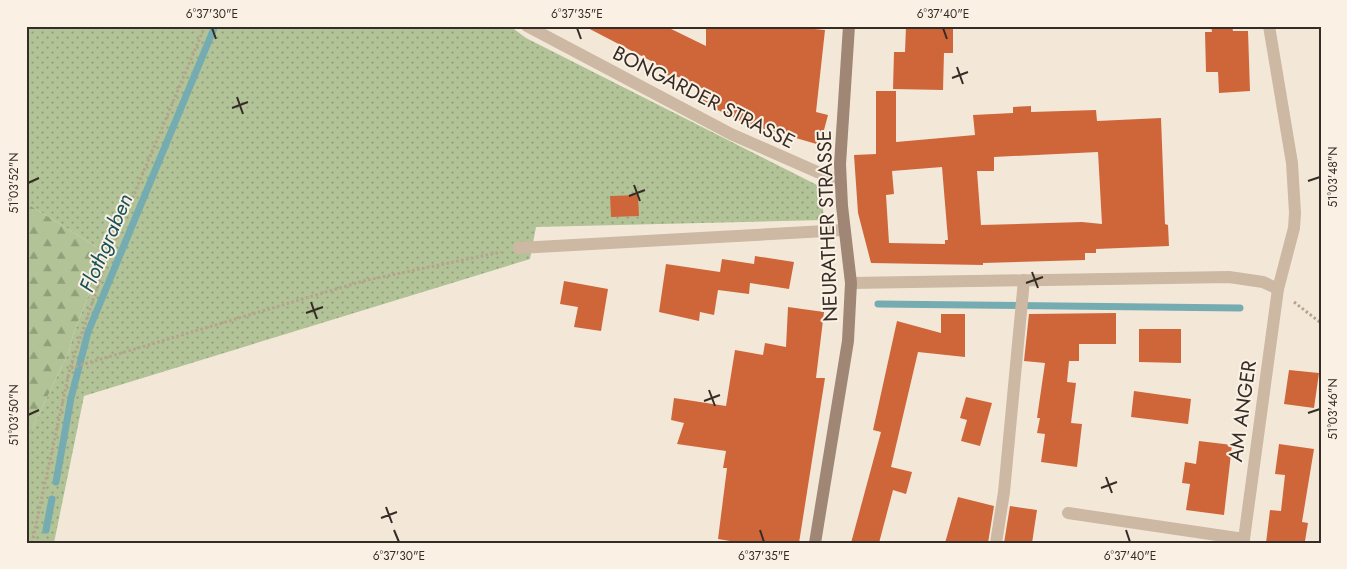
<svg xmlns="http://www.w3.org/2000/svg" width="1347" height="569" font-family="Jost,sans-serif">
<defs>
<pattern id="grass-dots" width="8" height="8" patternUnits="userSpaceOnUse" patternTransform="scale(1.25)"><rect width="8" height="8" fill="#b2c397"/><path d="M2 2h.1M6 6h.1" fill="none" stroke="#929f7b" stroke-width="1.8" stroke-linecap="round"/></pattern>
<pattern id="forest-firs" width="22" height="20" patternUnits="userSpaceOnUse" patternTransform="scale(1.25)"><rect width="22" height="20" fill="#b2c397"/><path d="M5 1l3.5 6h-7zM16 11l3.5 6h-7z" fill="#929f7b"/></pattern>
</defs>
<rect width="100%" height="100%" fill="#f3e8d8"/>
<path fill="url(#grass-dots)" d="M26,26H510L526,38L821,187L824,220L536,227L530,259L84,396L54,543H26V442L69,351L73,335L105,252L26,203Z"/>
<path fill="url(#forest-firs)" d="M26,203L105,252L73,335L69,351L26,442Z"/>
<g fill="none" stroke-linecap="round" stroke-linejoin="round">
<g stroke="#75acb2" stroke-width="7">
<path d="M878,304L1240,308"/>
<path d="M56,482L71,398L88,332L215,26"/>
<path d="M46,530L52,499"/>
</g>
</g>
<g fill="#cf663a" fill-rule="evenodd">
<path d="M584,26H665L706,46V26H783L825,30L816,112L828,115L820,145L747,124L701,102L707,91L683,78L666,75L655,63Z"/>
<path d="M906,26H953V53H944L943,90L893,89L894,52H905Z"/>
<path d="M1211,26H1232L1233,31H1248L1250,91L1219,93L1218,72H1206L1205,32H1212Z"/>
<path d="M876,91H896V142L975,135L973,115L1013,113V107L1031,106V112L1096,110L1097,121L1161,118L1165,224L1168,225L1169,246L1096,249V253H1085V260L983,263V265L871,263L858,213L854,155L876,154ZM1098,152L1102,224L1082,222L981,225L977,171H994V157ZM942,167L948,240H945V244L889,243L886,195L894,194L892,171Z"/>
<path d="M638,195L639,216L611,217L610,196Z"/>
<path d="M755,256L794,262L789,289L750,283L749,294L718,290L714,315L700,312L699,321L659,312L666,264L720,272L722,259L754,264Z"/>
<path d="M564,281L608,289L601,331L574,327L578,307L560,304Z"/>
<path d="M788,307L824,312L816,378H825L799,543H742L718,539L727,468H723L726,451L677,444L684,423L671,420L674,398L726,406L735,350L763,355L765,343L786,347Z"/>
<path d="M1116,313V344H1079V361H1069L1067,382L1076,383L1071,423L1082,424L1077,467L1041,462L1045,434L1037,433L1040,418H1037L1045,363L1024,361L1029,314Z"/>
<path d="M941,314H965V357L918,352L891,467L912,472L906,494L893,490L879,543H851L881,432L873,430L897,321L941,333Z"/>
<path d="M1139,329H1181V363L1139,362Z"/>
<path d="M1289,370L1319,373L1314,408L1284,404Z"/>
<path d="M1134,391L1191,399L1188,424L1131,417Z"/>
<path d="M966,397L992,403L980,446L961,441L967,420L960,418Z"/>
<path d="M1199,441L1232,445L1224,515L1186,510L1190,484L1182,483L1185,462L1196,464Z"/>
<path d="M1279,444L1314,449L1302,522L1308,523L1305,541H1300V543H1266L1270,510L1281,511L1285,475L1275,474Z"/>
<path d="M958,497L994,506L988,543H945Z"/>
<path d="M1010,506L1037,510L1032,543H1004Z"/>
</g>
<g fill="none" stroke-linecap="round" stroke-linejoin="round">
<g stroke="#b7a28d" stroke-width="3" stroke-dasharray="2.5 2.5" stroke-linecap="butt">
<path d="M1294,302L1321,323"/>
<path d="M71,368L363,281L501,252"/>
<path d="M32,543L70,368L108,256L205,26"/>
</g>
<g stroke="#ccb8a3" stroke-width="12">
<path d="M519,248L844,230"/>
<path d="M996,543L1004,492L1024,280"/>
</g>
<g stroke="#ccb8a3" stroke-width="12">
<path d="M527,26L731,134L840,182"/>
<path d="M851,283L1229,277L1263,282L1278,289"/>
<path d="M1068,513L1244,539V543"/>
<path d="M1244,539L1278,289L1294,228L1295,213L1292,163L1269,26"/>
</g>
<path stroke="#9f8675" stroke-width="12" d="M815,543L848,341L851,283L842,206L840,164L849,26"/>
</g>
<path fill="none" stroke="#362c26" stroke-width="2" d="M212,28L216,39M577,28L581,39M943,28L947,39M957,67L963,84M952,78L968,72M237,97L243,114M232,108L248,102M1308,181L1320,177M28,183L39,178M634,185L640,201M629,196L645,190M1032,272L1038,288M1026,283L1043,277M311,302L317,319M306,313L323,307M709,390L715,406M704,401L720,395M1308,413L1320,409M28,415L39,410M1106,477L1112,493M1101,488L1117,482M386,507L392,523M381,518L397,512M394,530L399,542M760,530L764,542M1126,530L1130,542"/>
<g text-anchor="middle" stroke-width="4" stroke-linejoin="round" paint-order="stroke">
<g font-size="20" fill="#362c26" stroke="#faf1e4">
<text transform="translate(704 97) rotate(27)" y="7">BONGARDER STRASSE</text>
<text transform="translate(827 226) rotate(-92)" y="7">NEURATHER STRASSE</text>
<text transform="translate(1242 411) rotate(-82)" y="7">AM ANGER</text>
</g>
<g font-size="21" font-style="italic" fill="#19535a" stroke="#faf1e4">
<text transform="translate(106 243) rotate(-67)" y="7">Flothgraben</text>
</g>
</g>
<rect width="1347" height="569" fill="none" stroke="#faf1e4" stroke-width="55"/>
<rect x="28" y="28" width="1292" height="514" fill="none" stroke="#362c26" stroke-width="2"/>
<g font-size="12" text-anchor="middle" fill="#362c26">
<text x="212" y="18">6°37'30"E</text>
<text x="577" y="18">6°37'35"E</text>
<text x="943" y="18">6°37'40"E</text>
<text transform="translate(1333 177) rotate(-90)" y="4">51°03'48"N</text>
<text transform="translate(14 183) rotate(-90)" y="4">51°03'52"N</text>
<text transform="translate(1333 409) rotate(-90)" y="4">51°03'46"N</text>
<text transform="translate(14 415) rotate(-90)" y="4">51°03'50"N</text>
<text x="399" y="560">6°37'30"E</text>
<text x="764" y="560">6°37'35"E</text>
<text x="1130" y="560">6°37'40"E</text>
</g>
</svg>
